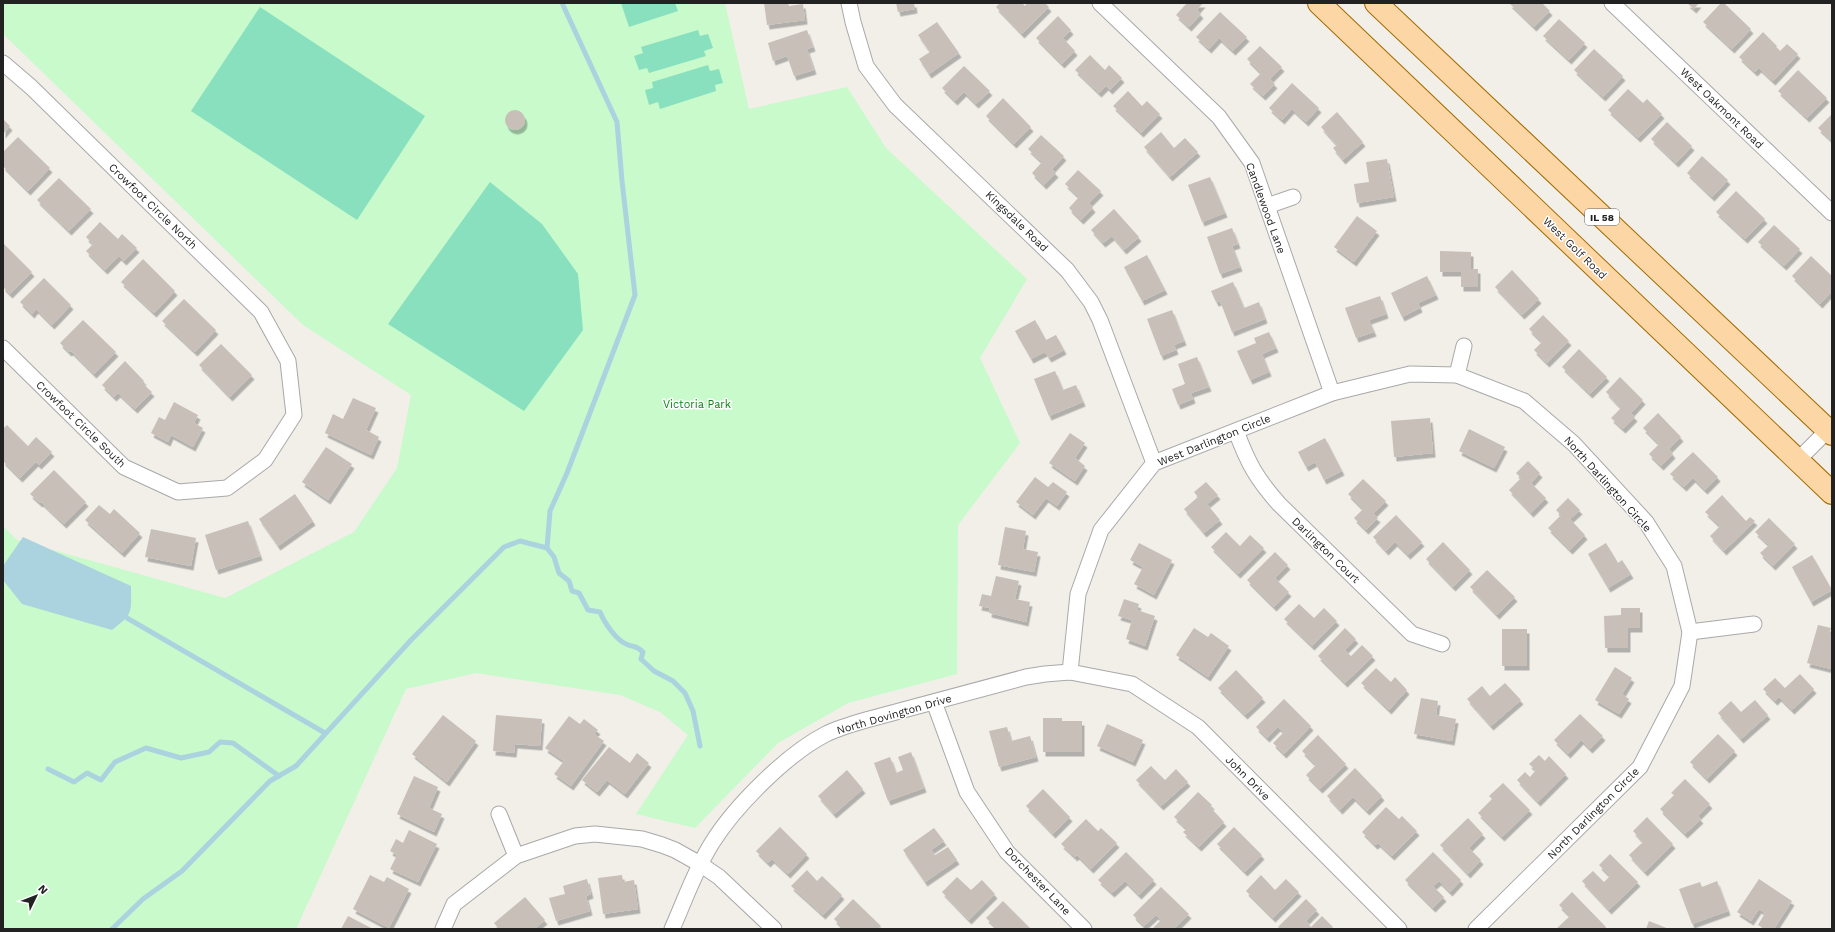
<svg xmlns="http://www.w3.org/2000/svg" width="1835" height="932" font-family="'Work Sans',sans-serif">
<defs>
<filter id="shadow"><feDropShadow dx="2.5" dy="4.5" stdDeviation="0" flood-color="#0004"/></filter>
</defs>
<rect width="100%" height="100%" fill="#f2efe9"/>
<path fill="#c8facc" d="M3,3H725L749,109L847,87L886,148L1027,279L980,358L1020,443L958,525L957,674L848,703L778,743L695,828L636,814L688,735L660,712L620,695L476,673L406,689L296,929H3V526L17,540L225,598L354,532L397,468L411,395L303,325L3,34Z"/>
<g fill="#88e0be">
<path d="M621,3H675L678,11L629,27Z"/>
<path d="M260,7L425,116L357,220L191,111Z"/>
<path d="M698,30L700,36L708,34L713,48L704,51L706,56L649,73L647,68L639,70L634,56L643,53L641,47Z"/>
<path d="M708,65L710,71L719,69L723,83L715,85L716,91L660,109L658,102L649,105L645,90L653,88L652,82Z"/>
<path d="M490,182L542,224L578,274L583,330L524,411L388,324Z"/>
</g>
<path fill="#aad3df" d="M23,537L131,586C131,613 134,613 112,630L22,604L3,580V566Z"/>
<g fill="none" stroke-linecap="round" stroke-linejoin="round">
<g stroke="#aad3df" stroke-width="5">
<path d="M547,548L550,511L567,473L635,295L622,181L617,122L562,3"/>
<path d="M127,618L325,733"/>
<path d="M48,769L74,782L87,773L101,780L115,762L146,748L181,758L209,752L220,742L233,743L279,776"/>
<path d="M112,929L143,899L182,871L270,781L296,766L411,640L504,547L520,541L547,548L554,557L559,573L569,581L572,591L579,593L588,610L600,612C604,622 616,640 626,644C634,648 635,644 643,652L641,659L654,671L673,681L685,693L693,711L700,746"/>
</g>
</g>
<g fill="#c7bfb8" filter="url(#shadow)">
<path d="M764,3H788L789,6L803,4L805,20L767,25Z"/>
<path d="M896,3H914L915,9L898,12Z"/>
<path d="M1000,3H1022L1025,6L1027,3H1045L1049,7L1022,34L996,7Z"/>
<path d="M1187,3H1203L1197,10L1201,14L1189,27L1176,15Z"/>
<path d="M1509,3H1542L1550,11L1534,27Z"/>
<path d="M1687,3H1699L1694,9Z"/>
<path d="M1721,3H1724L1751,29L1732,49L1703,22Z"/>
<path d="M1220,12L1247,37L1233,51L1219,38L1209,49L1196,37Z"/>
<path d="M1058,16L1071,30L1063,38L1075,51L1062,64L1036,38Z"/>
<path d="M1559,19L1585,43L1569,60L1543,36Z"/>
<path d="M937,22L959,53L929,74L919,59L930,52L918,35Z"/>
<path d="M807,30L813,47L807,49L814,70L794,76L787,56L773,61L768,43Z"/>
<path d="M1763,32L1777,46L1776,47L1780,51L1787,44L1798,54L1773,81L1759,68L1755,72L1739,57Z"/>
<path d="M1260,46L1282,67L1270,79L1275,84L1263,96L1250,84L1261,73L1247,59Z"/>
<path d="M1594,49L1623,76L1603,97L1574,70Z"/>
<path d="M1090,55L1105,70L1109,65L1122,78L1110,90L1106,86L1099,93L1075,70Z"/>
<path d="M964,66L990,91L976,104L964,92L955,101L942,88Z"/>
<path d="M1798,70L1827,98L1807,118L1778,91Z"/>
<path d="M1292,83L1319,108L1306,122L1292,109L1282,120L1269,108Z"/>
<path d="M1628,89L1643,103L1647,99L1662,114L1638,138L1608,110Z"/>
<path d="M1128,91L1142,106L1147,101L1160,114L1141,133L1113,106Z"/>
<path d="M1003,98L1031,127L1014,144L986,116Z"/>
<circle cx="515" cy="120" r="10"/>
<path d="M1337,112L1363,142L1343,160L1333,148L1337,145L1321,127Z"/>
<path d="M1832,114V141L1818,128Z"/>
<path d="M3,119L10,126L3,134Z"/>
<path d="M1667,122L1692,146L1676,163L1651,139Z"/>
<path d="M1161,132L1174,148L1185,138L1198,152L1170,177L1144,147Z"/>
<path d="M1041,135L1064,156L1052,169L1056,173L1044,185L1032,173L1042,162L1028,149Z"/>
<path d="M18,137L50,168L28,191L3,166V152Z"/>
<path d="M1702,156L1728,180L1712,197L1687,173Z"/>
<path d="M1387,159L1394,197L1357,203L1354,184L1369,182L1366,162Z"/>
<path d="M1078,170L1101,191L1089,203L1093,208L1081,220L1069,208L1079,197L1065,184Z"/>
<path d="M1210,177L1225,213L1202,222L1188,185Z"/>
<path d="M59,178L91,209L69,231L37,200Z"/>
<path d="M1736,191L1765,219L1745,239L1716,212Z"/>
<path d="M1114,209L1139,237L1124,250L1112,236L1103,243L1091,230Z"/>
<path d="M1357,216L1377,231L1354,262L1334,247Z"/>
<path d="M100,222L118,239L122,234L137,248L124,261L119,256L105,270L86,251L93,244L86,237Z"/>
<path d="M1774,225L1800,249L1784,266L1758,242Z"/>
<path d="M1232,228L1238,244L1232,246L1240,267L1220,274L1207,237Z"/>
<path d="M3,243L32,272L10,294L3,287Z"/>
<path d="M1440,251L1471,252V269H1478V287H1461V272H1440Z"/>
<path d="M1147,255L1165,290L1142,301L1124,267Z"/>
<path d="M1811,256L1832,276V291L1820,304L1792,276Z"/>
<path d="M143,259L175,291L154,313L121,282Z"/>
<path d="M1512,270L1539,299L1522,315L1495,287Z"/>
<path d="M1427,276L1436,295L1418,303L1420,308L1402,317L1391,293Z"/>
<path d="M44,278L71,305L52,325L36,309L32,314L20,302Z"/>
<path d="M1233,282L1244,308L1259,302L1265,319L1232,332L1220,301L1216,302L1211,291Z"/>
<path d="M1380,296L1386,314L1369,320L1374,332L1356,338L1345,308Z"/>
<path d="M184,299L216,330L195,352L162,321Z"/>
<path d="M1172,310L1184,341L1174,345L1176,350L1161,356L1147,319Z"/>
<path d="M1543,315L1569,341L1547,363L1534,350L1542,342L1529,329Z"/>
<path d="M83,320L116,352L94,374L71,351L69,352L60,343Z"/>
<path d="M1035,320L1046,340L1056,335L1064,350L1049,358L1045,352L1031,359L1015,331Z"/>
<path d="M1269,332L1276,348L1262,354L1269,372L1250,380L1237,351L1256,343L1254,338Z"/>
<path d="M221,344L252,375L230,397L199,365Z"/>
<path d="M1579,349L1607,377L1590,394L1562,367Z"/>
<path d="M1197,357L1209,387L1191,393L1193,399L1178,405L1172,389L1185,384L1178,364Z"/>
<path d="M125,361L144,381L142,383L152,392L135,409L118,393L114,397L102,385Z"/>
<path d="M1055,371L1063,390L1076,385L1083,402L1049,416L1034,379Z"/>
<path d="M1620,377L1643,400L1631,413L1635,417L1623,429L1611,418L1621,408L1606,392Z"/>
<path d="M353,398L376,408L366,430L379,437L371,455L325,433L333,414L343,419Z"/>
<path d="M174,402L198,415L194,423L203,428L193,447L171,435L168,442L151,433L159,417L165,420Z"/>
<path d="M1658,413L1681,437L1669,449L1673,454L1661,466L1649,454L1659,444L1643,428Z"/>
<path d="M1430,418L1433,453L1394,457L1391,421Z"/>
<path d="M7,425L28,446L36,437L52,452L39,465L36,462L20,478L3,461V429Z"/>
<path d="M1469,429L1505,447L1494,468L1459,451Z"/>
<path d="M1070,433L1085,443L1075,458L1085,466L1075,481L1049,463Z"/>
<path d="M1325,438L1342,471L1324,480L1315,462L1306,467L1298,452Z"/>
<path d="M326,447L352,464L328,500L302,482Z"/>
<path d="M1693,452L1718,477L1705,490L1693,478L1684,487L1670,474Z"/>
<path d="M1528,461L1540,473L1531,483L1546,498L1531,513L1509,490L1521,478L1516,473Z"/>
<path d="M54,470L86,502L64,524L41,502L40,503L30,494Z"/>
<path d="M1035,477L1048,487L1053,482L1067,492L1057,506L1046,498L1033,515L1016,502Z"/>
<path d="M1363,479L1386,501L1373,514L1378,518L1366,530L1354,518L1363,509L1348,494Z"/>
<path d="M1206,482L1218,495L1207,504L1220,520L1204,533L1184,509L1198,497L1194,492Z"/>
<path d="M295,494L313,521L278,546L259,519Z"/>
<path d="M1722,495L1746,521L1750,517L1755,521L1724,551L1710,536L1720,526L1705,512Z"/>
<path d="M1568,498L1580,510L1570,519L1585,535L1570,550L1548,528L1561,515L1556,510Z"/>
<path d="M99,505L110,514L114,509L140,533L122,553L85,520Z"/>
<path d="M1396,515L1422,542L1408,555L1395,542L1386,551L1373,537Z"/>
<path d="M1769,518L1795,544L1773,566L1760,553L1769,545L1755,532Z"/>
<path d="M248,521L260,556L216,570L205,535Z"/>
<path d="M1005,527L1026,531L1023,549L1038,552L1034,572L998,565Z"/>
<path d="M151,529L196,538L191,566L145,557Z"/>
<path d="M1226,532L1240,546L1250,535L1264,548L1238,574L1211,547Z"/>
<path d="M1443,542L1470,570L1453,587L1426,559Z"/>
<path d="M1139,543L1172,560L1154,595L1134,584L1143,567L1130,560Z"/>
<path d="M1606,543L1618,563L1622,560L1631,574L1608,588L1588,554Z"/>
<path d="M1275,552L1288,565L1275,578L1289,592L1274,607L1247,580Z"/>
<path d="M1812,555L1832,590L1811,602L1792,567Z"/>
<path d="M1487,570L1515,597L1497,615L1470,587Z"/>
<path d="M996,576L1019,581L1015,599L1030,602L1026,622L989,613L990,608L979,606L982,594L991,596Z"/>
<path d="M1124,599L1139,604L1137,610L1155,616L1145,646L1126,639L1132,620L1118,616Z"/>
<path d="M1299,604L1314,618L1324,608L1337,621L1312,646L1284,619Z"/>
<path d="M1621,608H1640V628H1628V648H1605L1604,616L1621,615Z"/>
<path d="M1818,625L1831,628L1829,634L1832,635L1831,669L1807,663Z"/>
<path d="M1194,628L1208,637L1211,633L1229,646L1208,677L1176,655Z"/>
<path d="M1345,628L1356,639L1345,650L1351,656L1362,645L1373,656L1345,683L1318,656Z"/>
<rect x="1502" y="629" width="25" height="37"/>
<path d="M1615,667L1632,678L1622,694L1629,699L1619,714L1595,700Z"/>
<path d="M1376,668L1391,682L1395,677L1407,690L1389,710L1361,683Z"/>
<path d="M1236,670L1263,698L1245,715L1218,688Z"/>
<path d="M1800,674L1814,689L1792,710L1779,697L1775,701L1763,689L1775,678L1785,688Z"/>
<path d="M1505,683L1521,700L1491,726L1467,699L1482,686L1490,696Z"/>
<path d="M1421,698L1438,701L1436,715L1456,719L1452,741L1414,734Z"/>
<path d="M1284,699L1311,726L1284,754L1273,743L1284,732L1278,727L1267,738L1256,727Z"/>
<path d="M1755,700L1768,715L1741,739L1718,713L1731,701L1741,712Z"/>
<path d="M1580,714L1603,736L1590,749L1581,740L1568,754L1554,740Z"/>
<path d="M443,715L476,741L447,782L412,754Z"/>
<path d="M496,715L542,719L540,746L515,744L514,753L493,751Z"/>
<path d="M569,716L580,724L584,719L598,730L594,734L604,741L571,786L554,774L564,761L545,748Z"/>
<path d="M1043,718H1062V721H1082V752H1043Z"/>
<path d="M1107,724L1143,740L1133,762L1097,746Z"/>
<path d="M1007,727L1011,741L1030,736L1036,757L999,767L989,731Z"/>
<path d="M1718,734L1735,751L1707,779L1690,762Z"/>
<path d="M1318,735L1346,764L1320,789L1306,775L1316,765L1302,751Z"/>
<path d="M609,747L630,763L637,753L649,763L625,794L607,780L597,792L582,780Z"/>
<path d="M911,752L924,788L888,801L874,763L890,757L896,773L903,770L898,757Z"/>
<path d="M1539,755L1545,761L1549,756L1566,774L1538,802L1517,780L1525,772L1530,777L1536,770L1529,764Z"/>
<path d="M1151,766L1165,780L1176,769L1188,782L1161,806L1136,780Z"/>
<path d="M1355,768L1382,796L1367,811L1353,797L1340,810L1327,796Z"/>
<path d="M847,770L863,789L834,814L818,796Z"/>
<path d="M414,776L438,787L429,808L442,814L434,832L397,814Z"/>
<path d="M1685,779L1710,804L1698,816L1701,819L1685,834L1660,809L1674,795L1671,793Z"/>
<path d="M1503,783L1530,810L1502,837L1478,813L1492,799L1489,796Z"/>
<path d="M1043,789L1070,817L1053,834L1026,806Z"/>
<path d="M1198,792L1212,805L1210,807L1224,822L1199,847L1183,832L1187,829L1174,817Z"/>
<path d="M1386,807L1399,819L1402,816L1417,831L1392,856L1378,843L1375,845L1362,832Z"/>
<path d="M1647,817L1673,844L1645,872L1629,855L1643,842L1633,831Z"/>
<path d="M1468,818L1483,834L1469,848L1481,860L1468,874L1440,845Z"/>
<path d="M1086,819L1098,831L1101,828L1117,843L1091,869L1077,855L1075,857L1061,844Z"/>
<path d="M780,827L807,854L788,874L772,859L768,863L756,851Z"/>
<path d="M1234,827L1262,855L1245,872L1217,844Z"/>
<path d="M934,828L944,841L931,850L935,855L948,847L957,860L925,882L903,850Z"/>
<path d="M409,830L437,844L418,882L390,869L397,855L390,851L396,839L403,843Z"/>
<path d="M1126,852L1154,880L1139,895L1125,881L1112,893L1098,880Z"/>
<path d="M1433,852L1461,880L1450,892L1439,881L1433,886L1444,897L1433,908L1405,880Z"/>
<path d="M1610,854L1638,882L1609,910L1582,881L1593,871L1604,882L1610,876L1599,865Z"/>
<path d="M807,870L817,881L822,876L842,895L823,915L791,886Z"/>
<path d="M370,875L384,882L387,877L409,889L389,928L353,909Z"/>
<path d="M622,875L623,882L634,880L638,909L603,914L598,878Z"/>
<path d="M1261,875L1275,890L1286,879L1299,892L1273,918L1246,891Z"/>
<path d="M957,877L971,890L982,880L995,894L969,920L942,892Z"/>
<path d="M587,879L591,894L586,896L590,911L556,921L549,898L565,894L563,886Z"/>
<path d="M1759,879L1792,901L1774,929H1765L1758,925L1765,913L1759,909L1751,921L1737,912Z"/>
<path d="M1717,881L1728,911L1692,924L1679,889L1700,882L1702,887Z"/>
<path d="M1161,887L1189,914L1174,929H1152L1161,920L1156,915L1144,926L1133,915Z"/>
<path d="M1572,892L1606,927L1605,929H1556L1570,916L1559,905Z"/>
<path d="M525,897L545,920L534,929H499L494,923Z"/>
<path d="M853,899L881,926L878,929H844L834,919Z"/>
<path d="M1306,899L1317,910L1306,921L1311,927L1322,916L1333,927L1331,929H1280L1278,927Z"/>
<path d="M1003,901L1031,929H998L986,918Z"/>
<path d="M348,916L373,929H341Z"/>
<path d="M1649,921L1669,929H1646Z"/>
</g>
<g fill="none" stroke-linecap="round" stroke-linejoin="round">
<g stroke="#a9a9a9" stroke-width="17">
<g id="street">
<path d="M849,3L853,22L866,66L895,105L1067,270L1091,302L1100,320L1154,463"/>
<path d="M1100,3L1219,117L1252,163L1332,393"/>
<path d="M1612,3L1832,213"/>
<path d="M3,63L31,87L261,312L288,361L294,415L265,460L227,488L178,492L124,467L3,348"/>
<path d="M1267,206L1293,197"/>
<path d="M1457,375L1464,346"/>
<path d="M1236,431C1248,463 1256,478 1279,504L1412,634L1442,644"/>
<path d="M1798,460L1832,426"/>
<path d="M1690,632L1754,624"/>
<path d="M1070,672L1078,594L1101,530L1154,463L1332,393L1410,374L1457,375L1524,401L1574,444L1646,522L1674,566L1690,632L1682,686L1640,767L1476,929"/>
<path d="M934,702L967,792L1007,852L1084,929"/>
<path d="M499,814L516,856"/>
<path d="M443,929L454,904L516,856L575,836L595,834L642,839L662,845L675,850L700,864L719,877L774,929"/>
<path d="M672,929C685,900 695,870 712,843C735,806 787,754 826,734C838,728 852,724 866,720L1026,677L1045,674L1070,672L1132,684L1198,727L1399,929"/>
</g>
</g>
<g stroke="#a06b00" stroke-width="24">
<g id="primary">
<path d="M1319,3L1832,493"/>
<path d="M1376,3L1832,434"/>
</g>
</g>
<use href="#street" stroke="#fff" stroke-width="15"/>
<use href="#primary" stroke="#fcd6a4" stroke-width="22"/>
</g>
<g text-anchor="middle" stroke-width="3" stroke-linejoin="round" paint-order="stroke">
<rect fill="#fff" stroke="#646464" stroke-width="1" x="1585" y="209" width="34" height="16" rx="3"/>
<g font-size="10" font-weight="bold" fill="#222">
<text x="1602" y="221">IL 58</text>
</g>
<g font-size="11" fill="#222" stroke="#fff">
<text transform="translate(1722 108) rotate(44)" y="4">West Oakmont Road</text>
<text transform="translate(153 206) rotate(44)" y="4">Crowfoot Circle North</text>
<text transform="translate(1266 208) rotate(70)" y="4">Candlewood Lane</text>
<text transform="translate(1017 221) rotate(44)" y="4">Kingsdale Road</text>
<text transform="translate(1575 248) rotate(44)" y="4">West Golf Road</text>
<text transform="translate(81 424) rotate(44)" y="4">Crowfoot Circle South</text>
<text transform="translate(1214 440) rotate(-22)" y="4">West Darlington Circle</text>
<text transform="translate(1608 484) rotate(48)" y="4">North Darlington Circle</text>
<text transform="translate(1326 550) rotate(44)" y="4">Darlington Court</text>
<text transform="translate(894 714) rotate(-16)" y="4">North Dovington Drive</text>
<text transform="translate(1248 778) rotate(45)" y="4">John Drive</text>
<text transform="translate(1593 813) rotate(-45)" y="4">North Darlington Circle</text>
<text transform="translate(1038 881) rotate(46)" y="4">Dorchester Lane</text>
</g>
<g font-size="11" fill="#0c8416" stroke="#fff">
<text x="697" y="408">Victoria Park</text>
</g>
</g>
<rect width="1835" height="932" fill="none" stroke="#222222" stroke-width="8"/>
<g transform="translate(36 896) rotate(47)" stroke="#ffffff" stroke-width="3" paint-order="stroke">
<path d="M0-3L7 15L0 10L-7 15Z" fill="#222222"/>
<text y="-6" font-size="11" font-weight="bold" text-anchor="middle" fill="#222222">N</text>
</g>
</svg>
